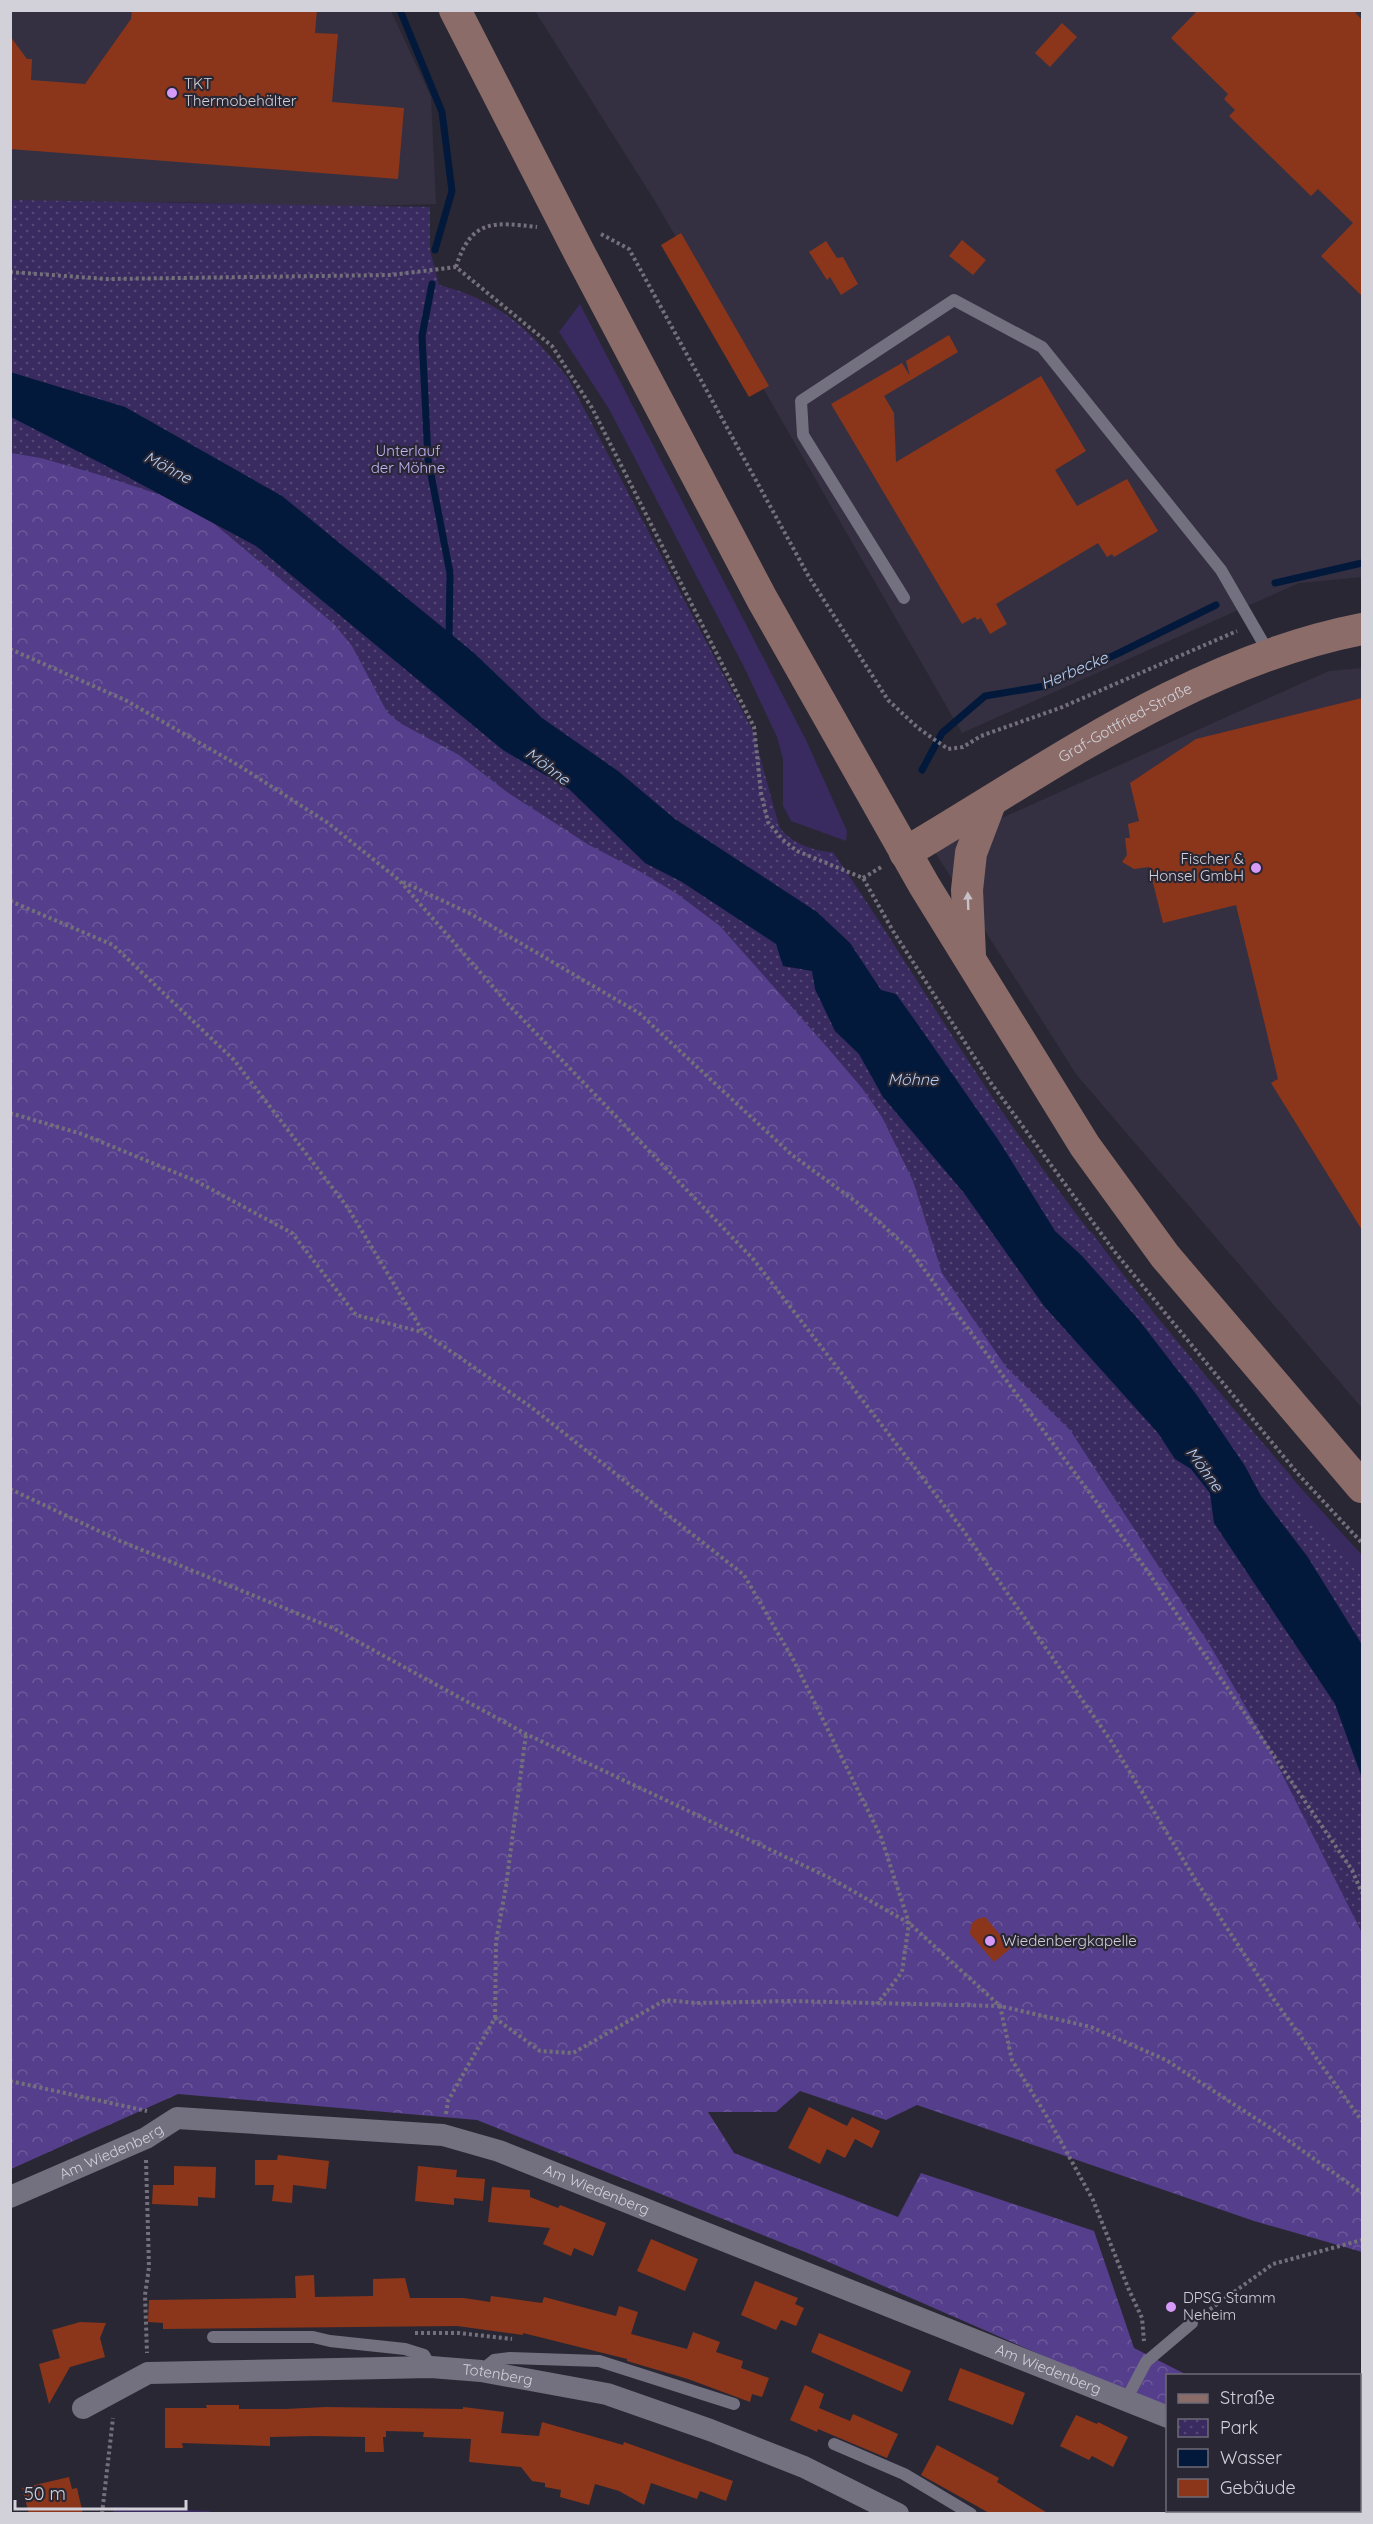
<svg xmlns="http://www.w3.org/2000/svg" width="1373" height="2524" font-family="Quicksand,sans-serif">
<defs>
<pattern id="forest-crowns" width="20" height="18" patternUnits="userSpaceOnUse" patternTransform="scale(1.5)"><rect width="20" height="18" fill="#553e8b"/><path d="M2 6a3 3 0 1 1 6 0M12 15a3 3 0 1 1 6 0" fill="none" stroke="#6d599b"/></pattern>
<pattern id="park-dots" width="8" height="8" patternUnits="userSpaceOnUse" patternTransform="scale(1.5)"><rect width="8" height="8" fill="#392a5f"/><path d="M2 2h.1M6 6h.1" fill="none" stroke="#554875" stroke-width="1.8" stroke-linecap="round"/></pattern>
</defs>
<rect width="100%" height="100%" fill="#2a2734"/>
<g fill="#343042">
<path d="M11,11H391L431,97L436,204L326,207L181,202H11Z"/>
<path d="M535,11H1358L1362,15V577L1299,583L962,733L658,206Z"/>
<path d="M1362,668V1408L1076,1074L933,849L1329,671Z"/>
</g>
<g fill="#392a5f">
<path d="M580,304L806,740L847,831L846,841L791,821L783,806V759L777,737L745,669L609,409L559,332Z"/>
<path d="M1091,1231C1173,1345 1267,1452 1362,1555V1639L1078,1242Z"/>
<path d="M114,2507L209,2511V2513H113Z"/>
</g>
<path fill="url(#forest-crowns)" d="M10,417L124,475L256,546L746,925L1362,1778V2252L1254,2221L917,2105L886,2120L800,2091L776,2112H708L734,2153L898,2217L921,2173L1094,2231L1134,2348L1187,2375L1168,2376L1167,2410L815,2256L477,2120L178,2094L11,2169Z"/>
<path fill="url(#park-dots)" d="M10,200L430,207V250L439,285C501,301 529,329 568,378L753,731L779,826C788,842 815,852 833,852C899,948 957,1049 1025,1144C1107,1260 1199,1369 1292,1477L1288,1482L1303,1502L1299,1508L1362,1577V1933L1266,1742L1211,1647L1070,1430L1006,1367L942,1273L913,1181L882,1117L862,1088L827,1047L720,926L676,893L639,871L589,845L507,792L459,755L400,723L387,712L352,646L334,624L206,517L173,499L100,475L41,458L11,453Z"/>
<path fill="#02193b" d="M10,372L125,407L282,496L474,653L542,718L618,771L675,819L817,912L850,943L881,990L896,994L914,1019L999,1141L1055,1231L1082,1256L1138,1319L1196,1394L1245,1466L1261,1496L1307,1556L1358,1638L1362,1645V1778L1335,1704L1214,1523L1210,1493L1191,1469L1175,1459L1158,1433L1044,1306L964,1193L883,1097L859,1054L835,1031L815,989L812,971L783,966L776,944L682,882L645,863L569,789L503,750L256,546L124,475L11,417Z"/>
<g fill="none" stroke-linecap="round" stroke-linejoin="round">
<g stroke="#02193b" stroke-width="7">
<path d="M400,10L442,112L452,191L435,250"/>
<path d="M432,284L422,336L428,459L450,573L449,641"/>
<path d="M1275,583L1362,563"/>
<path d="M922,770L942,733L985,696L1045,686L1117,654L1216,605"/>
</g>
</g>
<g fill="#8b361a">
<path d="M132,10H317L315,33L338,34L332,102L404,108L398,179L10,149V36L27,59H32L31,80L85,84L131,19Z"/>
<path d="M1198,10H1353L1362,20V296L1321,256L1353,223L1318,189L1311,196L1229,116L1235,110L1224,99L1228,94L1171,38Z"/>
<path d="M1062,23L1077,37L1050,67L1035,53Z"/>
<path d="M681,233L769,386L749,397L661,245Z"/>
<path d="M962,240L986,260L973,275L949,256Z"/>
<path d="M826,241L837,258L843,257L858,284L841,295L830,277L827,280L809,252Z"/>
<path d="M949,335L958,352L884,396L894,413L896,462L1041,376L1086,451L1055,470L1077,506L1127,479L1158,531L1114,557L1112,554L1107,557L1098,543L996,604L1007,624L990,634L981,618L977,620L975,617L962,624L831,404L902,363L910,376L906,361Z"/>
<path d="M1362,698V1230L1271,1083L1278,1079L1236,905L1163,923L1149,867L1134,869L1122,862L1127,855L1125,838H1130L1128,824L1139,821L1130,783L1196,739Z"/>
<path d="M985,1917L1011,1948L994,1962L970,1934L971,1924L977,1919Z"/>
<path d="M809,2107L847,2126L852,2117L880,2131L872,2148L855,2139L845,2158L827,2149L820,2164L788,2148Z"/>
<path d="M278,2155L329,2161L326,2189L293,2185L292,2203L272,2201L274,2185H255V2160H277Z"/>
<path d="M174,2166L216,2167L215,2198L198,2197V2206L152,2204L153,2185H174Z"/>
<path d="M418,2166L457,2170L456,2177L485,2179L483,2201L454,2198V2205L415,2201Z"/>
<path d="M492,2187L530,2190V2197L558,2208L560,2205L606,2223L593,2256L574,2248L571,2256L543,2244L550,2228L488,2222Z"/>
<path d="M651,2239L698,2259L685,2291L637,2271Z"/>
<path d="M314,2275L315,2297L373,2296V2279L405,2278L410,2298H464L490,2302L491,2296L542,2303L544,2297L616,2316L619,2306L638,2312L631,2334L687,2349L693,2332L720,2342L716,2352L743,2361L741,2368L769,2378L762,2397L752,2394L750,2402L688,2379L627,2361V2359L523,2333V2335L457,2326L163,2329V2323L148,2322L149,2300L296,2298L295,2276Z"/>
<path d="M755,2281L798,2298L795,2304L804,2308L796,2326L781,2320L776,2330L741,2315Z"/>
<path d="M80,2322L106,2323L100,2338L105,2357L70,2367L49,2404L39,2364L60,2358L52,2330Z"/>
<path d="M819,2333L911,2371L902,2392L811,2352Z"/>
<path d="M960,2368L1025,2393L1013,2425L948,2400Z"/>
<path d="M805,2385L824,2394L819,2408L850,2421L853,2414L898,2434L887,2458L818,2429L817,2432L790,2420Z"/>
<path d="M206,2405H239V2409H285L326,2407L463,2409V2407L504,2412L501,2433L539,2436L542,2422L623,2445L624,2442L733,2481L726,2501L700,2491L697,2499L651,2483L644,2505L619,2491L595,2484L589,2505L560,2497L561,2490L545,2487V2483L532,2481L521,2467L469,2462L471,2439L423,2437L424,2432L386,2431V2437H383L384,2452H365V2437L313,2436L270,2437V2446L182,2443L183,2448H165V2408H207Z"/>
<path d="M1076,2415L1097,2424L1098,2422L1128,2437L1113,2467L1092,2456L1089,2460L1060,2446Z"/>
<path d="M937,2445L999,2478L997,2482L1049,2514H991L921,2475Z"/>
<path d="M69,2477L72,2489L77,2488L83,2514H29L22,2488Z"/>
</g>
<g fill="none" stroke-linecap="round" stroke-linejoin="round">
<g stroke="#73707b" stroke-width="4" stroke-dasharray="3 3" stroke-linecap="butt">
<path d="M601,234L629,249L809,577L888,700L918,728L948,749L963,747L981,736L1060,708L1237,631"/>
<path d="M456,267C471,219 493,222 537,227"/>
<path d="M10,272L107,279L391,275L456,267L552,346L592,408L754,727L761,793L768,822L782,839L797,851L863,878L893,931L991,1083L1114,1251L1298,1474L1362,1543"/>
<path d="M10,649L125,700L238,765L328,823L399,880L508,1004L754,1260L963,1530L1111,1741L1195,1879L1272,1997L1362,2121"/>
<path d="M863,878L883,866"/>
<path d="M403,882L471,914L639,1013L792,1155L859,1204L909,1249L1146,1569L1352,1870L1362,1893"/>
<path d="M10,901L113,945L234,1060L348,1208L423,1332L531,1407L744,1575L794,1661L881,1837L909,1923L902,1972L877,2004"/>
<path d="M10,1113L82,1134L196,1181L292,1233L356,1315L422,1332"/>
<path d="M10,1489L120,1541L333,1628L526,1734L830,1878L909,1923L1000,2006L1012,2060L1049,2120L1093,2200L1129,2290L1142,2318L1144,2341"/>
<path d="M495,2018L496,1942L506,1886L526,1734"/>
<path d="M10,2081L147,2111"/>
<path d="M446,2114L448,2101L495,2018L540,2051L573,2053L665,2000L697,2003L791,2001L1000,2006L1091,2027L1166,2060L1275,2131L1362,2193"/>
<path d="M146,2160L149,2267L145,2295L147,2353"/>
<path d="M1205,2313L1273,2264L1362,2240"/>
<path d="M415,2333H459L512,2339"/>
<path d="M102,2514L113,2418"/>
</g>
<g stroke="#73707f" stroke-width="12">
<path d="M904,598L803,435L801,401L954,300L1042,347L1221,570L1269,653"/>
<path d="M213,2337H313L330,2341L405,2349L424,2355L431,2367"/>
<path d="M481,2371L494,2360L510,2358L599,2361L734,2404"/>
<path d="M1126,2400L1146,2362L1192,2323"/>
<path d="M834,2444L904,2474L971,2514"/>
</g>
<g stroke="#73707f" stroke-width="22">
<path id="s1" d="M10,2197L146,2138L177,2118L443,2135L499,2151L1168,2417"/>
<path id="s2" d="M83,2408L148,2373L431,2367L481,2371L607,2394L710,2430L804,2467L898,2514"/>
<path d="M1343,2510L1349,2514"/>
</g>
<g stroke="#8b6c68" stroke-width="32">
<path d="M455,10L580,254L762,599L924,885L1085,1146L1165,1256L1362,1487"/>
<path id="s3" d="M905,853C1051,767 1193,662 1362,629"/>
<path d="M970,956L967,890L971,853L990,803"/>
</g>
</g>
<defs><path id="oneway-solid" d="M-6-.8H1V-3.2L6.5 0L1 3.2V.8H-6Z" transform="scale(1.5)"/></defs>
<use fill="#c7c1c7" href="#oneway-solid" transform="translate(968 901) rotate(-92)"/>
<g fill="#d69bf9" stroke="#2a2734" stroke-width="2">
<circle cx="172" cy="93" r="6"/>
<circle cx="1256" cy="868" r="6"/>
<circle cx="990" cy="1941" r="6"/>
<circle cx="1171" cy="2307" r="6"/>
</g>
<g text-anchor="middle" stroke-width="4.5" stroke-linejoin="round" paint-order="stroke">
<g font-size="15" fill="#d2d0d8" stroke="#2a2734" text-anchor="start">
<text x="184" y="89">TKT<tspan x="184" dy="17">Thermobehälter</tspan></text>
<text x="1244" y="864" text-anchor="end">Fischer &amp;<tspan x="1244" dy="17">Honsel GmbH</tspan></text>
<text x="1002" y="1946">Wiedenbergkapelle</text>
<text x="1183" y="2303">DPSG Stamm<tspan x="1183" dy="17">Neheim</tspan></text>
</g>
<g font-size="15" fill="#c3b5f6" stroke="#2a2734">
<text x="408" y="456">Unterlauf<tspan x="408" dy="17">der Möhne</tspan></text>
</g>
<g font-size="15" fill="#d2d0d8" stroke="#2a2734">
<text dy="5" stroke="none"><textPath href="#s3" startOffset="256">Graf-Gottfried-Straße</textPath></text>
<text dy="5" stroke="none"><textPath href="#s1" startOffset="111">Am Wiedenberg</textPath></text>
<text dy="5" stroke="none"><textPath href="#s1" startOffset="615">Am Wiedenberg</textPath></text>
<text dy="5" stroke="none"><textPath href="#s1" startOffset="1101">Am Wiedenberg</textPath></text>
<text dy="5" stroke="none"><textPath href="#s2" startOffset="424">Totenberg</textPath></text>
</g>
<g font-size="16" font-style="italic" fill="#b5d0f6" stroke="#2a2734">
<text transform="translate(168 467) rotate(28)" y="6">Möhne</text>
<text transform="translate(1074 670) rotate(-23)" y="6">Herbecke</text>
<text transform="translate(548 766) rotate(37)" y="6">Möhne</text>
<text x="913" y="1085">Möhne</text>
<text transform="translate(1205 1469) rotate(54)" y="6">Möhne</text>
</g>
</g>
<rect width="1373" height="2524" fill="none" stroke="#d2d0d8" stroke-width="24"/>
<rect x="1166" y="2374" width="195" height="138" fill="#2a2734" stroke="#6d6b76" stroke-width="1.5"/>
<rect x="1178" y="2394" width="30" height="9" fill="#8b6c68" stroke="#6d6b76" stroke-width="1.5"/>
<text x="1220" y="2404" font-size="18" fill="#d2d0d8">Straße</text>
<rect x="1178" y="2419" width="30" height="18" fill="url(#park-dots)" stroke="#6d6b76" stroke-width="1.5"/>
<text x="1220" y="2434" font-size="18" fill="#d2d0d8">Park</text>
<rect x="1178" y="2449" width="30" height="18" fill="#02193b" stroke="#6d6b76" stroke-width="1.5"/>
<text x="1220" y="2464" font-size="18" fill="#d2d0d8">Wasser</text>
<rect x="1178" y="2479" width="30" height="18" fill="#8b361a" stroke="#6d6b76" stroke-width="1.5"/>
<text x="1220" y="2494" font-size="18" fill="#d2d0d8">Gebäude</text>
<path d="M15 2500v9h171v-9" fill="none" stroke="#d2d0d8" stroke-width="3"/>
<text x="24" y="2500" font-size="18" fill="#d2d0d8" stroke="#2a2734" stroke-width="4.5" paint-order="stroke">50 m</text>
</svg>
